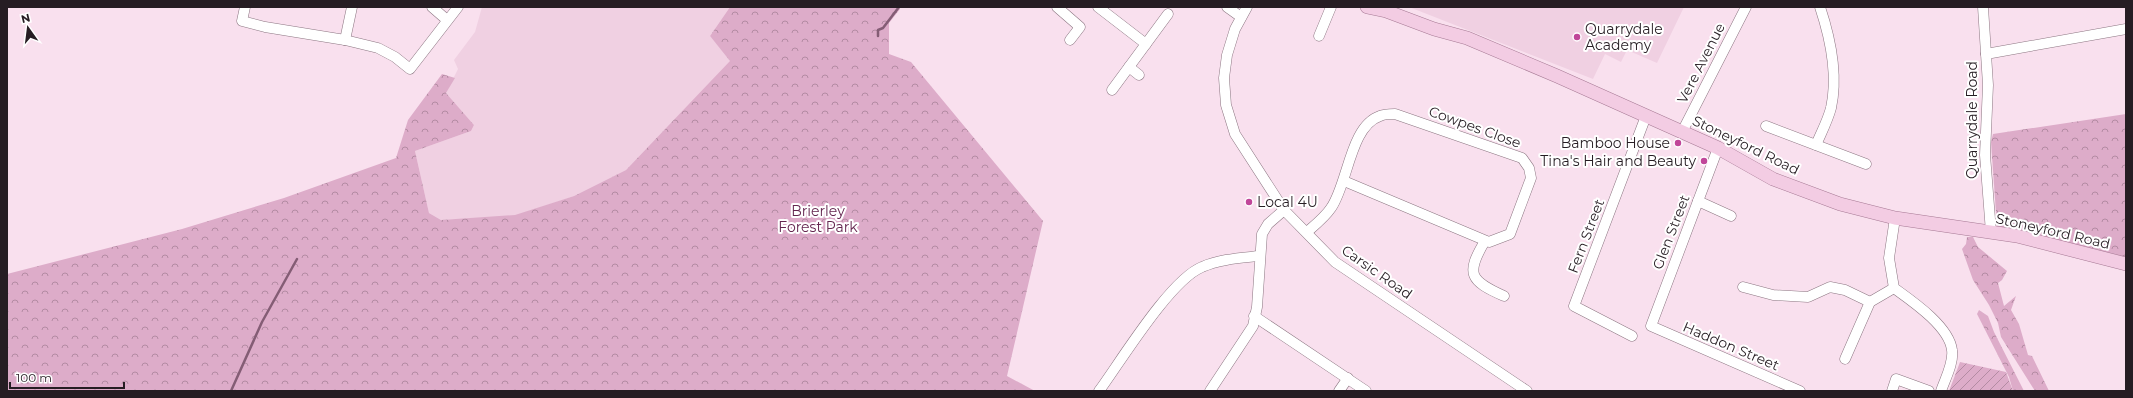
<svg xmlns="http://www.w3.org/2000/svg" width="2133" height="398" font-family="Montserrat,sans-serif">
<defs>
<pattern id="forest-crowns" width="20" height="18" patternUnits="userSpaceOnUse"><rect width="20" height="18" fill="#ddacc9"/><path d="M2 6a3 3 0 1 1 6 0M12 15a3 3 0 1 1 6 0" fill="none" stroke="#b38ba3"/></pattern>
<pattern id="garden-furrows" width="10" height="10" patternUnits="userSpaceOnUse"><rect width="10" height="10" fill="#ddacc9"/><path d="M-1 1l2-2M0 10L10 0M9 11l2-2" fill="none" stroke="#b38ba3"/></pattern>
</defs>
<rect width="100%" height="100%" fill="#f9e0ee"/>
<g fill="#f0d0e2">
<path d="M482,7H730L710,36L731,61L626,170L574,196L514,216L441,220L429,213L415,151L471,131L474,125L446,93L458,69L454,60L475,32Z"/>
<path d="M1409,7H1684L1657,63L1627,50L1621,62L1605,54L1593,79Z"/>
</g>
<g fill="url(#forest-crowns)">
<path d="M730,7H899L900,9L889,23V54L911,62L1043,221L1007,376L1035,391H7V274L182,229L284,198L396,158L408,120L442,74L455,78L446,93L474,125L471,131L415,151L429,213L441,220L515,215L574,196L626,170L730,61L710,36Z"/>
<path d="M2126,114V258L1997,227L1991,142L1993,134Z"/>
<path d="M1967,237H1973L1978,247L2007,271L2002,280L1998,283L2004,306L2016,296L2011,310L2019,324L2028,355L2032,356L2049,391H2035L2001,337L1998,323L1989,305L1973,280L1962,249L1966,244Z"/>
<path d="M1979,310L1988,316L1994,332L2024,391H2013L2009,377L1977,314Z"/>
</g>
<path fill="url(#garden-furrows)" d="M1960,362L2006,372L2013,391H1949Z"/>
<g fill="none" stroke-linecap="round" stroke-linejoin="round">
<g stroke="#845d75" stroke-width="2.5">
<path d="M878,36V30L883,28L899,7"/>
<path d="M231,391L262,322L297,259"/>
</g>
<g stroke="#8c7682" stroke-width="11">
<g id="minor">
<path d="M245,7L242,21L265,27L345,40L378,48L395,57L410,69L458,7"/>
<path d="M432,7L447,20"/>
<path d="M1057,7L1080,27L1070,40"/>
<path d="M1098,7L1146,44"/>
<path d="M1227,7L1241,17"/>
<path d="M1247,7L1235,29L1227,55L1224,78L1226,105L1235,134L1284,210L1335,262L1527,391"/>
<path d="M1983,7L1988,85L1985,155L1991,232"/>
<path d="M1319,36L1331,7"/>
<path d="M345,40L352,7"/>
<path d="M1986,54L2126,29"/>
<path d="M1129,67L1139,75"/>
<path d="M1112,90L1168,14"/>
<path d="M1766,126L1866,164"/>
<path d="M1682,132L1746,7"/>
<path d="M1816,145C1821,133 1828,120 1831,108C1838,76 1830,37 1820,7"/>
<path d="M1718,148L1651,326L1800,391"/>
<path d="M1698,201L1731,216"/>
<path d="M1895,218L1889,258L1894,288C1912,301 1949,326 1952,350C1954,363 1945,379 1941,391"/>
<path d="M1307,232C1315,225 1325,217 1331,208C1348,184 1350,126 1380,116C1384,114 1390,114 1395,114L1522,158L1529,168L1531,178L1510,234L1489,242L1344,181"/>
<path d="M1485,241C1465,274 1470,281 1504,296"/>
<path d="M1743,287L1773,295L1808,297L1830,287L1845,290L1870,302"/>
<path d="M1254,316L1366,391"/>
<path d="M1632,336L1574,306L1646,116"/>
<path d="M1845,359L1870,302L1894,288"/>
<path d="M1099,391C1121,361 1170,280 1202,267C1220,259 1241,258 1259,256"/>
<path d="M1210,391L1253,326L1257,307L1262,234L1268,224L1284,210"/>
<path d="M1339,391L1348,378"/>
<path d="M1892,391L1896,379L1929,391"/>
</g>
</g>
<g stroke="#a67994" stroke-width="14">
<path id="major" d="M1367,7L1386,11L1434,29L1467,38L1557,76L1718,148L1773,179L1840,204L1895,218L2017,236L2126,264"/>
</g>
<use href="#minor" stroke="#fff" stroke-width="10"/>
<use href="#major" stroke="#f3cce3" stroke-width="13"/>
</g>
<g fill="#c04699" stroke="#fff" stroke-width="1.5">
<circle cx="1577" cy="37" r="4"/>
<circle cx="1678" cy="143" r="4"/>
<circle cx="1704" cy="161" r="4"/>
<circle cx="1249" cy="202" r="4"/>
</g>
<g text-anchor="middle" stroke-width="4" stroke-linejoin="round" paint-order="stroke">
<g font-size="14" fill="#261d23" stroke="#fff" text-anchor="start">
<text x="1585" y="34">Quarrydale<tspan x="1585" dy="16">Academy</tspan></text>
<text x="1670" y="148" text-anchor="end">Bamboo House</text>
<text x="1696" y="166" text-anchor="end">Tina's Hair and Beauty</text>
<text x="1257" y="207">Local 4U</text>
</g>
<g font-size="14" fill="#261d23" stroke="#fff">
<text transform="translate(1701 63) rotate(-63)" y="5">Vere Avenue</text>
<text transform="translate(1972 120) rotate(-90)" y="5">Quarrydale Road</text>
<text transform="translate(1475 127) rotate(20)" y="5">Cowpes Close</text>
<text transform="translate(1746 145) rotate(26)" y="5">Stoneyford Road</text>
<text transform="translate(2053 231) rotate(13)" y="5">Stoneyford Road</text>
<text transform="translate(1671 232) rotate(-69)" y="5">Glen Street</text>
<text transform="translate(1586 236) rotate(-69)" y="5">Fern Street</text>
<text transform="translate(1377 272) rotate(35)" y="5">Carsic Road</text>
<text transform="translate(1731 346) rotate(23)" y="5">Haddon Street</text>
</g>
<g font-size="14" fill="#64254f" stroke="#fff">
<text x="818" y="216">Brierley<tspan x="818" dy="16">Forest Park</tspan></text>
</g>
</g>
<rect width="2133" height="398" fill="none" stroke="#261d23" stroke-width="16"/>
<g transform="translate(28 28) rotate(346)" stroke="#ffffff" stroke-width="3" paint-order="stroke">
<path d="M0-3L7 15L0 10L-7 15Z" fill="#261d23"/>
<text y="-6" font-size="11" font-weight="bold" text-anchor="middle" fill="#261d23">N</text>
</g>
<path d="M10 382v6h114v-6" fill="none" stroke="#261d23" stroke-width="2"/>
<text x="16" y="382" font-size="12" fill="#261d23" stroke="#ffffff" stroke-width="3" paint-order="stroke">100 m</text>
</svg>
